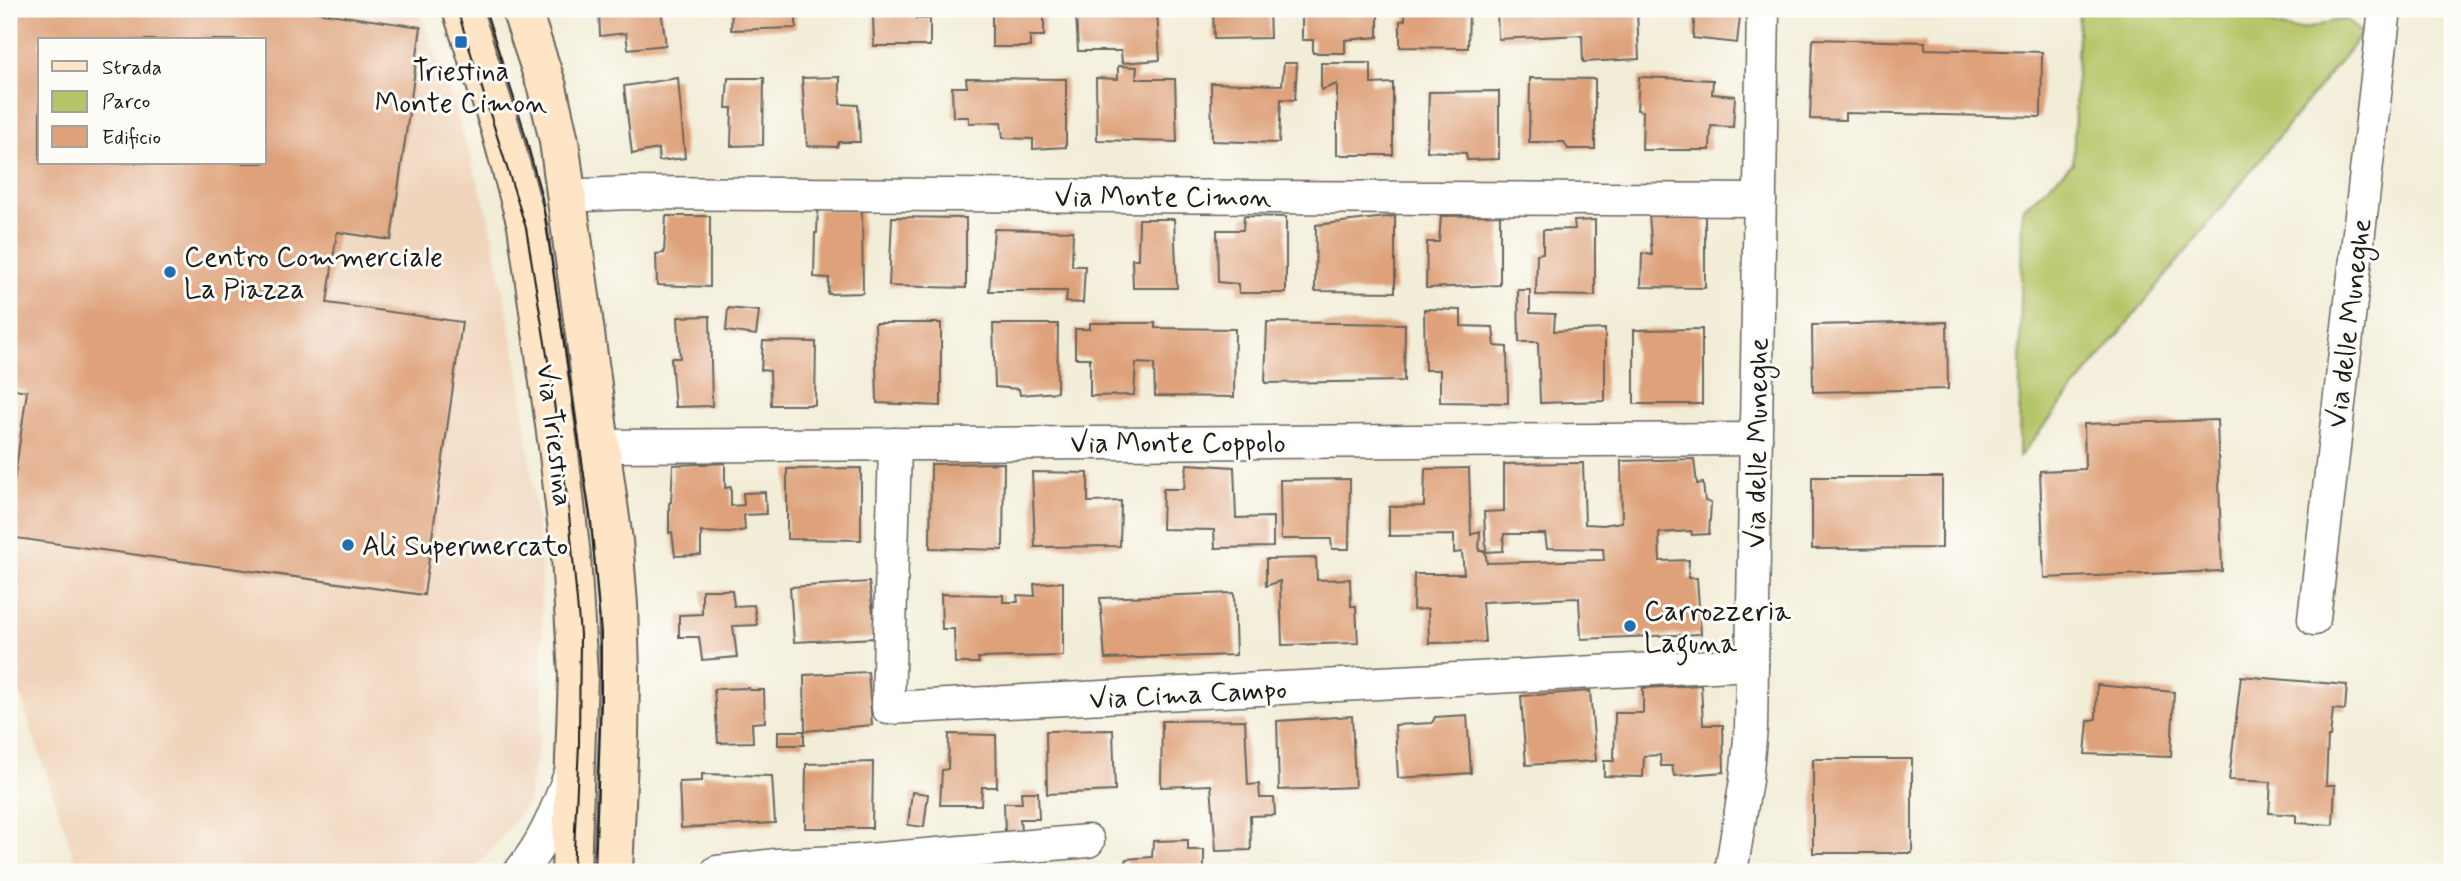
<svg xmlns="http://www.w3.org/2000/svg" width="2461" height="881" font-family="Mynerve,sans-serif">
<rect width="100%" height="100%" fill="#fdfcf7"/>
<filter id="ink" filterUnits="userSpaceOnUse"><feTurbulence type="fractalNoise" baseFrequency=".0143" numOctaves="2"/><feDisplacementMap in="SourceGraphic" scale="14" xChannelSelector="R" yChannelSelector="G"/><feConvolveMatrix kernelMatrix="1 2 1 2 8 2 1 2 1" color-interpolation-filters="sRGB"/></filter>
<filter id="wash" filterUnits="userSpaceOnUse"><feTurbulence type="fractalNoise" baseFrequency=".00686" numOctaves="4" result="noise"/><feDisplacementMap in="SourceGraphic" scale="28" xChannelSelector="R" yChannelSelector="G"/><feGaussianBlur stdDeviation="1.57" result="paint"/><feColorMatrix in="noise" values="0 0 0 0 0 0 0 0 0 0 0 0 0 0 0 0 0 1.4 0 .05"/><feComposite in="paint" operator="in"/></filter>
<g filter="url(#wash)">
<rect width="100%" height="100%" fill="#f2edd7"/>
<path fill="#f0d5bc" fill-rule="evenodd" d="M9,9H419L446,80L489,217L520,377L541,552L543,715L528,803L486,857L469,872H79L9,662ZM40,40H264V163H40Z"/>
<path fill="#b5c568" stroke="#687042" stroke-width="2" d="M2079,9H2242C2264,23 2283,32 2310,28C2326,24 2328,20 2347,20L2362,34L2019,457L2022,210L2073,163Z"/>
<g id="blocks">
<g fill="#dea179" fill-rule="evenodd">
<path d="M9,9H294L421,27L391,240L337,232L327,303L462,322L424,595L9,537V517L27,391L9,388ZM40,40H264V163H40Z"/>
<path d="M599,9H661L666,45L628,49L626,33L600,36Z"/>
<path d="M732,9H796V28L731,30Z"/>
<path d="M885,9H916V19H930V46H874L873,16H885Z"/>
<path d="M992,9H1044V36H1030V47H992Z"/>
<path d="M1064,9H1143V14L1157,12L1160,60L1122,63L1121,51H1078L1076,13L1065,15Z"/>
<path d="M1213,9H1269L1270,38L1214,39Z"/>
<path d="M1302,9H1364V12H1378V37L1345,40V53H1313V40H1302Z"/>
<path d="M1405,9H1469L1468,48L1400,47V21L1405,20Z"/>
<path d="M1497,9H1637L1639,59L1583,62L1582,35L1498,39Z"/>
<path d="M1695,9H1728V15L1740,16L1737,43L1693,38Z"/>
<path d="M1813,39L1925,42V49L2042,52L2041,117L1845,113V120L1810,119Z"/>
<path d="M1284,63H1297L1295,100L1281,99L1279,143L1212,141L1211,83L1282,85Z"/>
<path d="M1321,63H1371V84L1393,83V155H1337V84L1321,90Z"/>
<path d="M1118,66L1137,67L1136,79H1175L1177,142L1097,140L1096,78L1118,79Z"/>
<path d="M840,77V104L858,105L860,142H839L837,147L807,146L802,78Z"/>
<path d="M1639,77L1713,80L1712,94L1735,96L1733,127L1711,126L1710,150H1642L1643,111L1637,110Z"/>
<path d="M678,78L685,158L659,161L658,149L632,154L624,86Z"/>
<path d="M728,78H764L763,145L731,146L732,108H726Z"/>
<path d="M966,78L1066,79V147L1033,149V139L1003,138L1001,122L969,123V117H953L952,87H967Z"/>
<path d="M1530,78L1595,79V149H1568L1564,142H1529Z"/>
<path d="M1499,91V159L1467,160L1466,153L1427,151L1429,92Z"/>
<path d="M818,209L862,210L863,293L828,294L829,278L814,277L815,233H817Z"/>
<path d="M1705,213V288L1641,287L1642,253L1652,255L1649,214Z"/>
<path d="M1500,215V285L1426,288L1427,242H1439L1441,216Z"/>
<path d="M666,216H710V287L657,285L656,254L664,253Z"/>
<path d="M1244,216L1286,217V293H1239L1238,284L1218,282L1217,230H1243Z"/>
<path d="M1395,216V292L1315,291L1316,225Z"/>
<path d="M892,217L966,218V288L889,286Z"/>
<path d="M1139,219H1174L1177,288H1133L1132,259H1138Z"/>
<path d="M1595,220V296L1536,295L1537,254L1543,253V230L1575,229L1574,221Z"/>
<path d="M994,229L1073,231L1072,266H1085L1083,303L1066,302L1067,291H989Z"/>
<path d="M1518,290H1530V313L1555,314L1554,331L1605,329V401L1540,403L1538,342H1519Z"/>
<path d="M728,308L759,311L756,335L726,331Z"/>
<path d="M1424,309L1461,310V326L1493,327L1495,346L1507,347L1508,403L1440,402V370H1425Z"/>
<path d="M710,316L712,406L675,407L671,358H680L678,317Z"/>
<path d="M1267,322L1405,324L1404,381L1265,383Z"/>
<path d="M1947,322L1948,389L1813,392L1812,325Z"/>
<path d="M875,323H941V406L877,403Z"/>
<path d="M1090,323H1155V328L1235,329L1234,397L1155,396L1154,364L1136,363L1134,395L1090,396V358H1075V329H1090Z"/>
<path d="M993,324H1058L1057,392L1020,395L1019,389L995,387Z"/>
<path d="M1702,329V404H1634V330Z"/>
<path d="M763,341L816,342L815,405H771L770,371L761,370Z"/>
<path d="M2217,420L2222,571L2044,578L2040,471L2085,469L2084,424Z"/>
<path d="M1694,459L1697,484L1703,483L1705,501L1711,503L1709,534L1692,535L1691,531L1659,533L1660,561L1689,560L1688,578H1697L1701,634L1581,639L1579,598L1482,602L1485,642L1429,643L1428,609L1413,610L1414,574H1464L1462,552L1454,553V535L1389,536V507L1424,506L1425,469L1469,468L1471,535L1480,531L1479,551H1485L1487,563L1604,560L1603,549L1547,548L1545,534H1504L1503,551L1486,552L1484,512L1504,511V464L1583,463L1585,524L1603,525L1622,522L1621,461Z"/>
<path d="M725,463V488L731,487V506L744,505L743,493L765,492L766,514L744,515L745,530L730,533L701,532V555L675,556L672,532L669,533V503L671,502L673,465Z"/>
<path d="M1004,463L1003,550L930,548L931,464Z"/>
<path d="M1187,464L1234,467L1236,518L1273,517V547L1215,548L1214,530L1162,529L1163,489H1184Z"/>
<path d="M861,468V540L787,539V469Z"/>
<path d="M1032,472L1088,473V502L1121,501L1120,546L1035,547Z"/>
<path d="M1812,477H1942V548L1812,549Z"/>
<path d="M1350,479L1349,549H1332L1331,539H1281L1280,480Z"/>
<path d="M1316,558L1317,580L1350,579L1351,606H1356L1358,643L1282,645L1280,581L1266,586V559Z"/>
<path d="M869,582L873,612H875L876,638L794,642L790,587Z"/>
<path d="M1063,582V656L978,658L979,663H955L954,629H942L941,594L1003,595V602H1018L1017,595L1035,596L1034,584Z"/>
<path d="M702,590H732L734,606L754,605L757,625L733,626L737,657L702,660L699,637H679V615L702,614Z"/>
<path d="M1234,593L1236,655L1105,659L1100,598Z"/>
<path d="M868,672L872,725L805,731L804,675Z"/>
<path d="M2241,676L2347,685L2345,710L2333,709L2330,737H2328L2326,785H2335L2333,825L2296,823V815L2269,813L2271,782L2229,780Z"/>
<path d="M1701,685L1703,725H1723L1724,772L1674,776L1672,766H1661L1660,755L1644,756L1643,777L1604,776V761H1614L1615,713H1643V688Z"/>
<path d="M2097,685L2174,692L2171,757L2085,754L2088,721L2096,719Z"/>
<path d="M749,688V690H764L765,722L752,723L753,742L718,743L714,689Z"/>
<path d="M1590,691L1596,761L1526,765L1521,696Z"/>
<path d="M1467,715L1471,773L1398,778L1395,725L1432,723L1435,717Z"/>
<path d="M1352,716L1355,787L1279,790L1277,721Z"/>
<path d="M1245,720L1248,785L1259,784L1260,798H1274L1275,815L1250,816L1251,850L1216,851L1211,785L1161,787L1162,721Z"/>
<path d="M1113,730L1115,791L1047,794L1046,731Z"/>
<rect x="778" y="731" width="26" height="14"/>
<path d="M949,734L996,735L997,787H982L981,805H940L942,770L948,769Z"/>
<rect x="1813" y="759" width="99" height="94"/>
<path d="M873,762L872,828H805L806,764Z"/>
<path d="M702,774L772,776L775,823L681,828L679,782L702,781Z"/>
<path d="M912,792L928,794L924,827L908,825Z"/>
<path d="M1021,792H1038L1039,819H1020L1021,831L1005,833L1004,803H1022Z"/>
<path d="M1188,840V850H1204V872H1126V859L1152,857L1153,841Z"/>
<path d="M1059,866V872H989V870Z"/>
</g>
</g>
</g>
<g filter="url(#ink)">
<use href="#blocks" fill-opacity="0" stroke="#67655d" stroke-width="2"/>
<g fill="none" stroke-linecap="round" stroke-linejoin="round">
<g stroke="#67655d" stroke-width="35">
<g id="street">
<path d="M566,196L627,193L1760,200"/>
<path d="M895,444L888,708L1752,664"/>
<path d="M600,446L1756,439"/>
<path d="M2314,619L2385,9"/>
<path d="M520,872C544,843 556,812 569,777"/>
<path d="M717,872L776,865L856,861L1088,841"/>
<path d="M1731,872L1746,780L1751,728L1763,9"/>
</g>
</g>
<g stroke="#67655d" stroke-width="42">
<g id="secondary">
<path d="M462,9L500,127L527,225L558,446L571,556L578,675L571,872"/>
<path d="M521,9L547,87L559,141L613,541L618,605L620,673L619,736L613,872"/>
</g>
</g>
<use href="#street" stroke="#fff" stroke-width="32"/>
<use href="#secondary" stroke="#fee5c5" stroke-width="38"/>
<g stroke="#1c1c1c" stroke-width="2">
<path d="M457,9L526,228L549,367L568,504L580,634L579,744L573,872"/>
<path d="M485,9L521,120L542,198L591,521L601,633V702L595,872"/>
</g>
</g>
</g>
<g fill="#1f6fb2" stroke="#fdfcf7" stroke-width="2.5">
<rect x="454" y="35" width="14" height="14" rx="3.5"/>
<circle cx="170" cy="272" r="7"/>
<circle cx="348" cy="545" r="7"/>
<circle cx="1630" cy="626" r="7"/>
</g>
<g text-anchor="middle" stroke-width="6" stroke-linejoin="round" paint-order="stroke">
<g font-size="28" fill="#1c1c1c" stroke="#fdfcf7" text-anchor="start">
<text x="461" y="80" text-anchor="middle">Triestina<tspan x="461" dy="32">Monte Cimon</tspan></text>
<text x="184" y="266">Centro Commerciale<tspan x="184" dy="32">La Piazza</tspan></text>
<text x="362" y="555">Ali Supermercato</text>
<text x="1644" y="620">Carrozzeria<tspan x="1644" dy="32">Laguna</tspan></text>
</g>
<g font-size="28" fill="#1c1c1c" stroke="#fdfcf7">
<text x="1163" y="206">Via Monte Cimon</text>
<text transform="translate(2348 323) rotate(-83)" y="10">Via delle Muneghe</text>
<text transform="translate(556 435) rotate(83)" y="10">Via Triestina</text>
<text x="1178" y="452">Via Monte Coppolo</text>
<text transform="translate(1756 443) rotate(-89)" y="10">Via delle Muneghe</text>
<text transform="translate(1188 693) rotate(-3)" y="10">Via Cima Campo</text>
</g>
</g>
<rect width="2461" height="881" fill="none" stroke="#fdfcf7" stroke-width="35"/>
<rect x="38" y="38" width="228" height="126" fill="#fdfcf7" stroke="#a3a29f" stroke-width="2"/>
<rect x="52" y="61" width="35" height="10" fill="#fee5c5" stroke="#a3a29f" stroke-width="2"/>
<text x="102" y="74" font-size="21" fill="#1c1c1c">Strada</text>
<rect x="52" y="91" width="35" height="21" fill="#b5c568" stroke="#a3a29f" stroke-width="2"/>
<text x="102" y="108" font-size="21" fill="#1c1c1c">Parco</text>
<rect x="52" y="126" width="35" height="21" fill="#dea179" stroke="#a3a29f" stroke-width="2"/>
<text x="102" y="144" font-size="21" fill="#1c1c1c">Edificio</text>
</svg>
